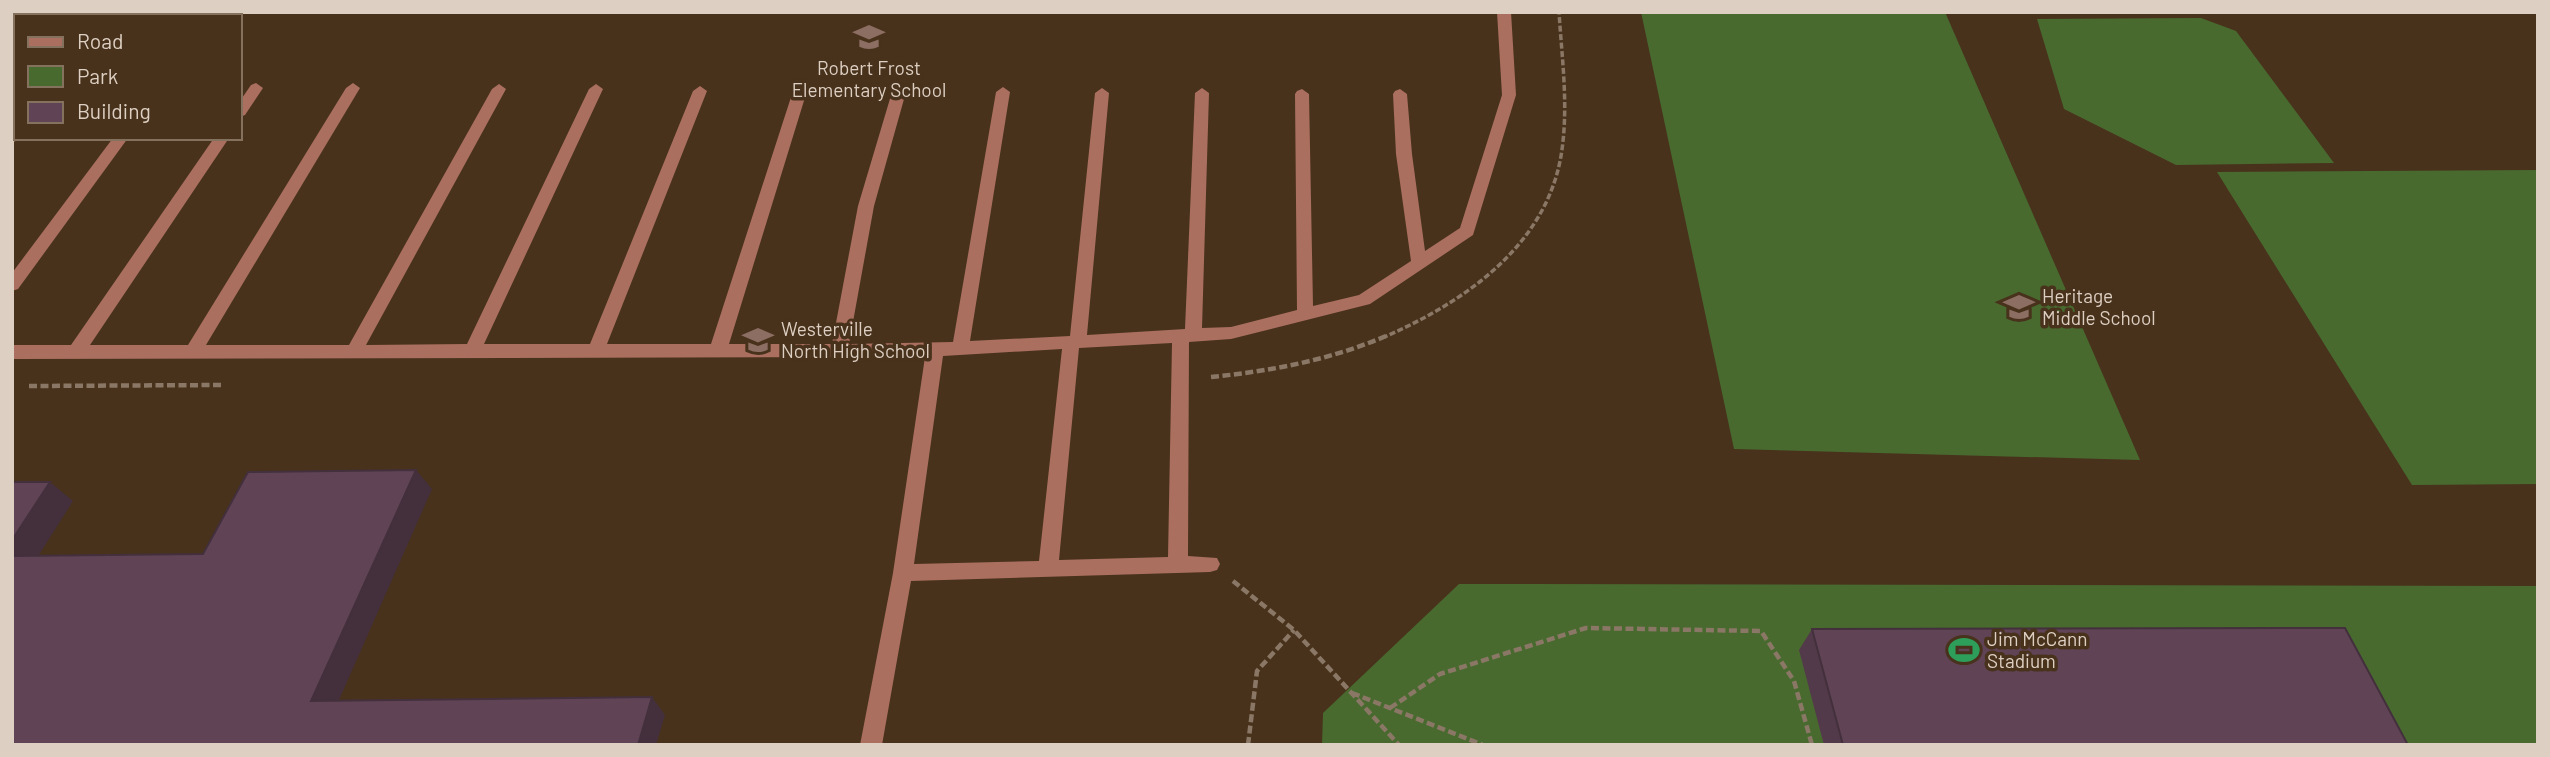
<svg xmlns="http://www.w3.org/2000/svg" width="2550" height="757" font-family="Barlow,sans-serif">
<rect width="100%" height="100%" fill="#48321c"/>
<g fill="#486a2f">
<path d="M1641,12H1945L2140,460L1734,449Z"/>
<path d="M2201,18L2236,31L2334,163L2176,165L2064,109L2037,19Z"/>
<path d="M2538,170V484L2412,485L2217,172Z"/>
<path d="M1459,584L2538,586V745H1322L1323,713Z"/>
</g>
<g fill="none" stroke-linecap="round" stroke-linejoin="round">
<path stroke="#8a7765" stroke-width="3.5" stroke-dasharray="6 2.5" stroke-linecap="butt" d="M1382,338C1461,304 1545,248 1561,156C1569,108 1562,60 1559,12"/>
<g stroke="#8a7765" stroke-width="4.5" stroke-dasharray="8 3.5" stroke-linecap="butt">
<path d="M1211,377C1271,371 1330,360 1386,336"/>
<path d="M29,386L223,385"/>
<path d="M1233,581L1294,630L1399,745"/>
<path d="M1352,693L1483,745"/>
<path d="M1390,708L1440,674L1586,628L1761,631L1794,681L1812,745"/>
<path d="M1248,745L1257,671L1294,630"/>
</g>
<g fill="#aa6f5f" fill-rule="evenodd">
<path d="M1497,12H1511L1516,95L1473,235L1370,304L1231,339L1189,342L1188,556L1217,558L1220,564L1217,570L1210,572L911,581L882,745H860L893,573L925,357L12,359V345H71L214,138H229L90,345H188L346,88L353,83L360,88L206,345H349L492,89L499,84L506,89L366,345L467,344L589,89L596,84L603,89L484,344H590L693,91L700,86L707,91L607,344H711L793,91L800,86L807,91L729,344H832L858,206L892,92L899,87L906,92L874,206L849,344L953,342L996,92L1003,87L1010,92L970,341L1070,336L1095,93L1102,88L1109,93L1087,335L1185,329L1195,93L1202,88L1209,93L1202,328L1231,327L1297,310L1295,94L1297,91L1302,89L1309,94L1313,306L1359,295L1411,261L1396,154L1393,94L1395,91L1400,89L1407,94L1412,154L1425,251L1460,228L1502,95ZM1172,343L1168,557L1059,560L1079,348ZM1062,349L1039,561L914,564L943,356Z"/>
<path d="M256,83L263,88L245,115L240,117V101L251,85Z"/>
<path d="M16,129V138H21L12,143V130Z"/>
<path d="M113,138H128L18,289L12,291V273Z"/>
</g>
</g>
<path fill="#533a4a" d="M1812,629L2408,745H1824L1799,650Z"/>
<g fill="#43303c">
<path d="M416,470L432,489L331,718L311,701Z"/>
<path d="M50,482L73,501L27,574L12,564V540Z"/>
<path d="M652,697L665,715L656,745H638Z"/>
</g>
<g fill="#604456" stroke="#43303c" stroke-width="2">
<path d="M416,470L311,701L652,697L638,745H12V556L203,554L248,472Z"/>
<path d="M12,482H50L12,540Z"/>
<path d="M2345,628L2408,745H1843L1812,629Z"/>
</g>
<defs>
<g id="school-bare" transform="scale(2.415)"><path d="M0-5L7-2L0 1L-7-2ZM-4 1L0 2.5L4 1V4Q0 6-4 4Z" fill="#8d6e63" stroke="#48321c" stroke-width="2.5" paint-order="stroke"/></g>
<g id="stadium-bare" transform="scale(2.415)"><path d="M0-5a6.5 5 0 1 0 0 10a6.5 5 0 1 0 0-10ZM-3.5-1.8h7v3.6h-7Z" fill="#2e9e5b" stroke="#48321c" stroke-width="2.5" paint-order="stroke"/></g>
</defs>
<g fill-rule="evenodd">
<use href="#school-bare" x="869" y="37"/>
<use href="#school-bare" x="2019" y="307"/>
<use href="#school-bare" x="758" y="340"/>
<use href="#stadium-bare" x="1964" y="650"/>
</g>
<g text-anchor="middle" stroke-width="7" stroke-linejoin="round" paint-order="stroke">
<g font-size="19" fill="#ddcfc2" stroke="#48321c" text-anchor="start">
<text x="869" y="75" text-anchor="middle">Robert Frost<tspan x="869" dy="22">Elementary School</tspan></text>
<text x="2042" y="303">Heritage<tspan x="2042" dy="22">Middle School</tspan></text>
<text x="781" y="336">Westerville<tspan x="781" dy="22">North High School</tspan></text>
<text x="1987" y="646">Jim McCann<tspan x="1987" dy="22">Stadium</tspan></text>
</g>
</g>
<rect width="2550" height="757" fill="none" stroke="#ddcfc2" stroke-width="28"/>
<rect x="14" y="14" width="228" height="126" fill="#48321c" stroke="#84715e" stroke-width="2"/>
<rect x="28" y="37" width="35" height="10" fill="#aa6f5f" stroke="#84715e" stroke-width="2"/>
<text x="77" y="49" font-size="21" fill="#ddcfc2">Road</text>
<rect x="28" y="66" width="35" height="21" fill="#486a2f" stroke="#84715e" stroke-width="2"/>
<text x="77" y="84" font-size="21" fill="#ddcfc2">Park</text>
<rect x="28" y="102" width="35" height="21" fill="#604456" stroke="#84715e" stroke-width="2"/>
<text x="77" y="119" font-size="21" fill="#ddcfc2">Building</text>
</svg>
